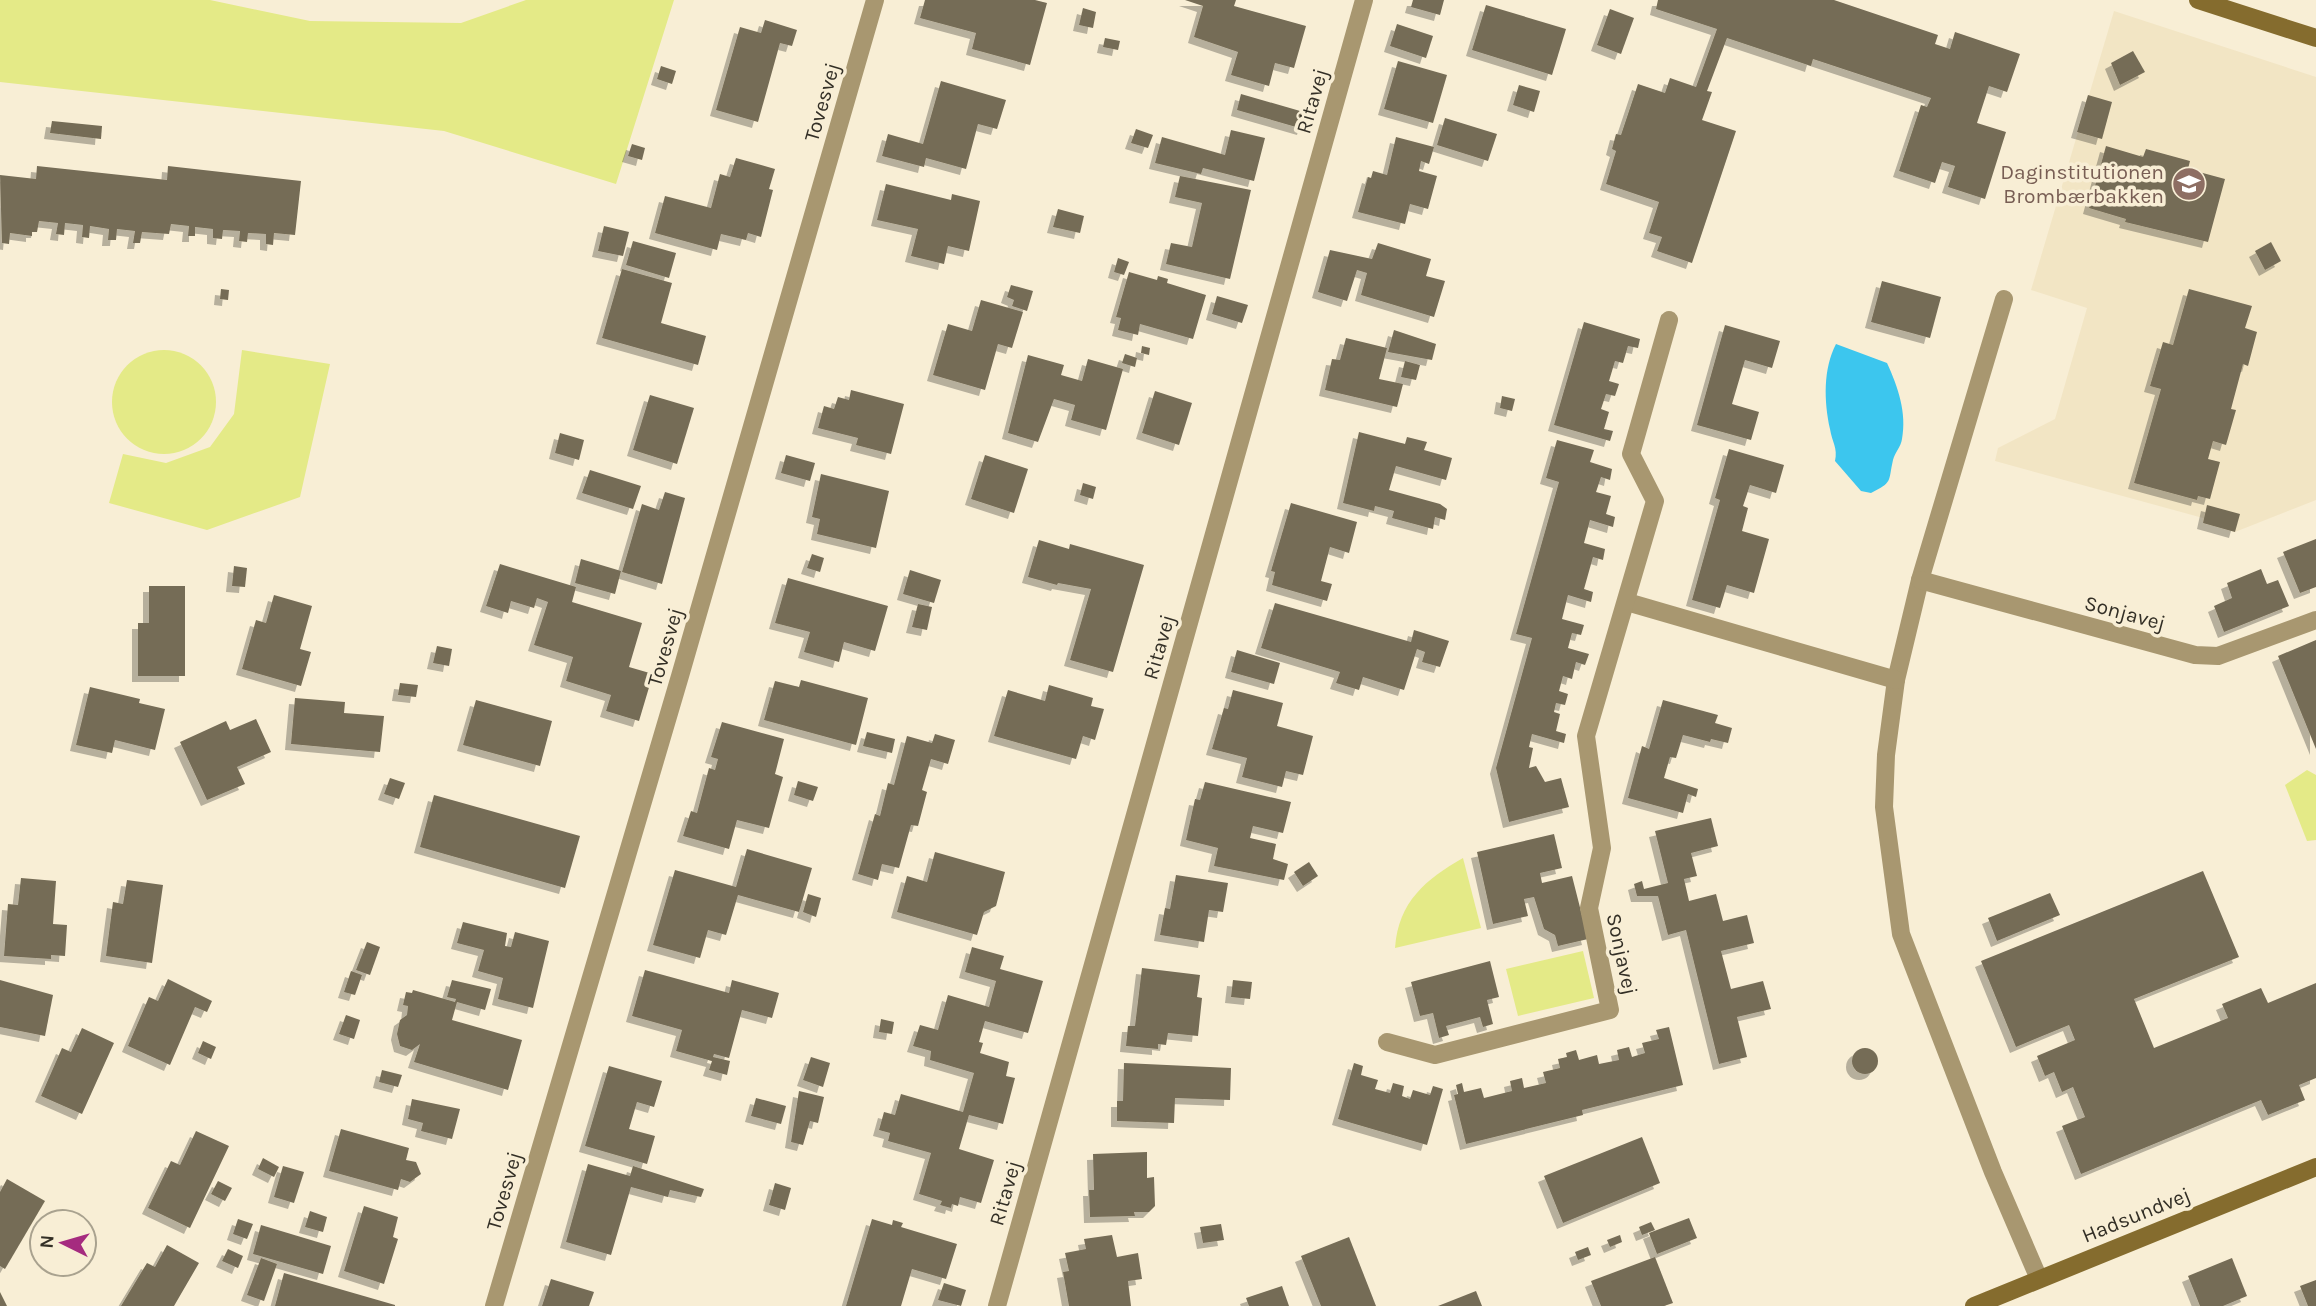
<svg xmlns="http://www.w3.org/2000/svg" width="2316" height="1306" font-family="Karla,sans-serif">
<defs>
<filter id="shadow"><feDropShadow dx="-6" dy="6" stdDeviation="0" flood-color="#0004"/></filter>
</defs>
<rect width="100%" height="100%" fill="#f8eed5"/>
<path fill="#f2e5c4" d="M2114,11L2316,77V500L2235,532L2203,523V518L1995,461L1998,448L2055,419L2087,308L2031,290Z"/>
<g fill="#e4ea87">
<path d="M0,0H210L310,21L461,23L526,0H674L616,184L444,131L0,82Z"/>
<path d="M242,350L330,364L300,497L207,530L109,503L123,454L166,463L210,447L234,414Z"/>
<circle cx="164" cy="402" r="52"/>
<path d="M2307,770L2316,775V840L2307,841L2285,785Z"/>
<path d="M1463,858L1481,928L1395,948C1398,902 1426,879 1463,858Z"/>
<path d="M1583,951L1594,998L1518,1016L1506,969Z"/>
</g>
<path fill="#3cc6ee" d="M1836,344L1887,363C1898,387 1907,413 1902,439C1901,447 1895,452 1893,460C1888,482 1893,482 1871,493L1861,491L1835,461C1838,448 1832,442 1830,429C1824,401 1823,369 1836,344Z"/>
<g fill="#756c56" filter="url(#shadow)">
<path d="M925,0H1035L1047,3L1030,65L972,49L976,33L920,18Z"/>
<path d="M1185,0H1236L1234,6L1306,26L1294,68L1275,63L1269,86L1231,75L1238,52L1194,37L1203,6Z"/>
<path d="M1413,0H1444L1440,15L1411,7Z"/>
<path d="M1658,0H1834L1938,35L1935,44L1950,49L1955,32L2020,54L2007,92L1989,86L1977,123L2006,132L1985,199L1948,187L1955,166L1942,162L1935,183L1899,171L1921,105L1927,107L1931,98L1813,59L1811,66L1727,38L1707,91L1712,92L1702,120L1736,131L1692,263L1657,251L1662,237L1649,233L1659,202L1606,184L1616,151L1612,149L1616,134L1621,135L1638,84L1665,93L1670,78L1696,87L1717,29L1656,9Z"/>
<path d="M1486,5L1566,29L1552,75L1472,50Z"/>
<path d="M1083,8L1096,12L1093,28L1079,25Z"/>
<path d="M1610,9L1634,18L1621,54L1597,45Z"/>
<path d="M765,20L797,30L792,46L780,43L758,122L716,110L740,27L761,33Z"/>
<path d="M1397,24L1433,36L1426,58L1390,46Z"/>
<path d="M1105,38L1120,41L1118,50L1103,47Z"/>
<path d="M2133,51L2145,72L2120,85L2111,63Z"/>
<path d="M1398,61L1447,75L1433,123L1384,109Z"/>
<path d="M661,66L676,71L672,84L657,79Z"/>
<path d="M941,81L1006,100L997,129L978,124L966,169L926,158L924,167L882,156L888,134L923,144Z"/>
<path d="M1519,85L1540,91L1534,112L1513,105Z"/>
<path d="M1241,94L1307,113L1303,129L1237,110Z"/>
<path d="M2088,95L2112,102L2102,139L2077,132Z"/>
<path d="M1445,118L1497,134L1488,161L1437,145Z"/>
<path d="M52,121L102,126L101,139L50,133Z"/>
<path d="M1136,129L1153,135L1148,148L1131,143Z"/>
<path d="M1231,130L1265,138L1254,181L1203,168L1201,174L1155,163L1162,137L1225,155Z"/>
<path d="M1396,137L1434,147L1429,164L1421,161L1419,171L1437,176L1428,209L1410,204L1405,224L1358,212L1368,177L1371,178L1373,171L1387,175Z"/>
<path d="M632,144L645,148L642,160L628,156Z"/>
<path d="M2106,146L2143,157L2146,149L2190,161L2188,169L2225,179L2208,242L2125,222L2126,219L2089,208Z"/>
<path d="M736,158L775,169L769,189L773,190L761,237L748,233L746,240L721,234L717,250L655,233L665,196L711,208L720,174L730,177Z"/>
<path d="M37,166L167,180L168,166L301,181L295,235L274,233L273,245L266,244V234L248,233L247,242L239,241L240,231L223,230L222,239L213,238V229L195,227V236H188L189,226L171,224L169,234L142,232L140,243H133L135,231L117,229L116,240H108L109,229L90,226L89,238L82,237L83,225L65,223L64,235L56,234L58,223L39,221L37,232H32V236L10,233L9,244L2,243L0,175L36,179Z"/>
<path d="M1180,176L1251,190L1230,279L1166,264L1171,243L1192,247L1202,203L1175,197Z"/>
<path d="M886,184L951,200L952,194L980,201L969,251L948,246L944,264L911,256L918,229L877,220Z"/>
<path d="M1058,209L1084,216L1080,233L1053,227Z"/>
<path d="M604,226L629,232L623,256L598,251Z"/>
<path d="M633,241L676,253L669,278L626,265Z"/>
<path d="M2271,242L2281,261L2265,270L2255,251Z"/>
<path d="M1378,243L1431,259L1426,276L1445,281L1434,317L1361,295L1367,273L1357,270L1347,301L1318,292L1330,250L1372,259Z"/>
<path d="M1118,258L1129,262L1124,275L1114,272Z"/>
<path d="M622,269L672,283L661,323L706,336L698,365L602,338Z"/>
<path d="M1129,272L1157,280L1158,276L1168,279L1167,283L1206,295L1193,339L1140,324L1138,335L1118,330L1121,318L1116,317Z"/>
<path d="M1882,281L1941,297L1930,338L1871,322Z"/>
<path d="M1011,285L1033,291L1027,311L1012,306L1014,300L1007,297Z"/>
<path d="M221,289L229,290L228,300L220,299Z"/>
<path d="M2189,289L2252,306L2245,328L2257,332L2248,366L2243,364L2231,409L2236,410L2226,445L2213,441L2208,459L2220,462L2210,499L2198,496L2197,500L2134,483L2161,389L2150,386L2163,342L2173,345Z"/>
<path d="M1217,296L1248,305L1242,323L1212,314Z"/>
<path d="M981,300L1023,312L1012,348L998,344L985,390L933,375L948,324L972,331Z"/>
<path d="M1584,322L1640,339L1638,348L1628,346L1623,363L1615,361L1609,381L1619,384L1615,396L1606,394L1601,409L1609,412L1604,429L1613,431L1610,441L1554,425Z"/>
<path d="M1725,325L1780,341L1772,368L1745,360L1732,404L1759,412L1751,440L1697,425Z"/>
<path d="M1394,330L1436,344L1432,360L1388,352Z"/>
<path d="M1346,338L1387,348L1379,379L1403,384L1397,407L1325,390L1332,359L1340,360Z"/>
<path d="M1142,346L1150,348L1149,355L1141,353Z"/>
<path d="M1125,354L1137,358L1135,367L1122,363Z"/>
<path d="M1028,355L1064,365L1061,375L1082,381L1088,359L1123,369L1106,430L1071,420L1075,405L1054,399L1038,442L1008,433Z"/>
<path d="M1405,361L1420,365L1416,380L1401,377Z"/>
<path d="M851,390L904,404L891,454L856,445L858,438L818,428L824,406L834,409L838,397L849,400Z"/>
<path d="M1155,391L1192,403L1179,445L1142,433Z"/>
<path d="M650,395L694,408L677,464L633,450Z"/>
<path d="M1502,396L1515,399L1512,411L1500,408Z"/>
<path d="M1359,432L1405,444L1407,437L1427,442L1424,450L1452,458L1446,480L1396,466L1389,490L1440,504L1447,509L1445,520L1435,517L1433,529L1392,518L1394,511L1375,506L1374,511L1343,503Z"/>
<path d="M560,433L584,440L579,460L555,453Z"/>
<path d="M1557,440L1594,450L1590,462L1612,469L1610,480L1601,477L1596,492L1611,496L1606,514L1615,517L1613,527L1590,520L1584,543L1605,549L1603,560L1593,557L1584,589L1593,592L1591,602L1568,595L1562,619L1584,625L1581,635L1572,633L1568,648L1589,654L1585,665L1576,662L1572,679L1563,676L1559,691L1568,694L1565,705L1556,703L1554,712L1560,714L1556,731L1566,734L1564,743L1532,734L1529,747L1533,748L1529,768L1536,766L1545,782L1561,778L1569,807L1509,822L1496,768L1532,638L1516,634L1559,482L1546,478Z"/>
<path d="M1729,449L1784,465L1776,493L1750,485L1743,506L1748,508L1742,531L1769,539L1754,593L1727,585L1720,608L1692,600L1720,500L1715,498Z"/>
<path d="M786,455L815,463L810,481L781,473Z"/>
<path d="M985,455L1028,469L1014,513L971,499Z"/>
<path d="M590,470L641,486L633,509L582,493Z"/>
<path d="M821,474L889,491L876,548L817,534L820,519L812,517Z"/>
<path d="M1083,483L1096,487L1093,499L1080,495Z"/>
<path d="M665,492L685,498L662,584L622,572L642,504L659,510Z"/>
<path d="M1291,503L1357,522L1349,553L1330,547L1321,581L1332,584L1327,601L1272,585L1275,572L1271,571Z"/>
<path d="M2207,505L2240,514L2235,532L2203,523Z"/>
<path d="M2316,539V587L2300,593L2283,552Z"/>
<path d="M1039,540L1069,549L1070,544L1144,565L1113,672L1070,660L1091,589L1058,583L1057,585L1028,577Z"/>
<path d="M812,554L824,558L820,572L807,568Z"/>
<path d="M581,559L621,571L615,594L575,583Z"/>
<path d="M500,564L576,587L572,602L642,623L629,667L653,674L639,721L606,711L611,695L566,681L573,657L534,645L548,602L537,598L534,608L511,601L508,613L486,606Z"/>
<path d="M234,566L247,568L245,587L232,586Z"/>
<path d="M2261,569L2267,584L2278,580L2289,606L2224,632L2214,606L2232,598L2227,583Z"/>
<path d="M910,570L941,580L934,603L903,594Z"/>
<path d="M788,578L888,606L875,651L844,642L839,662L804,652L810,632L775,623Z"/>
<path d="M149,586H185V676H138V623H149Z"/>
<path d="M274,595L312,606L300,649L311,652L301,686L242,669L256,620L266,623Z"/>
<path d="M1275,603L1411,642L1414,630L1449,641L1440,667L1422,662L1425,652L1417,649L1404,690L1363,677L1359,690L1336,683L1340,672L1261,648Z"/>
<path d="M918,604L932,607L927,630L912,627Z"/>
<path d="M2316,640V749L2278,656Z"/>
<path d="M437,646L452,649L449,666L433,663Z"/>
<path d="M1237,650L1280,663L1274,684L1231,672Z"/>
<path d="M801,680L868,698L856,745L764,720L775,681L799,687Z"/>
<path d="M400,683L418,685L416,697L398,695Z"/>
<path d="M1049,685L1093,698L1091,706L1104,709L1095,740L1083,736L1076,759L994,736L1008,690L1045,701Z"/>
<path d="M90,687L140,699L139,703L165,709L155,750L115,740L112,753L76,745Z"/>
<path d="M1233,690L1283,703L1277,726L1313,736L1303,775L1286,771L1282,787L1242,777L1247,758L1212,749L1224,708L1228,709Z"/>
<path d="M295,698L345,702L344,713L384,716L380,752L291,744Z"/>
<path d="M476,700L552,721L540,766L463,745Z"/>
<path d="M1663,700L1718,715L1715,723L1732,728L1728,743L1711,739L1710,742L1683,735L1676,758L1670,757L1664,778L1698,789L1696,797L1688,794L1683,813L1628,798L1642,746L1649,749Z"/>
<path d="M256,719L271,752L237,767L245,784L207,800L180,742L226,721L230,730Z"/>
<path d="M722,722L784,739L775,774L783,777L769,828L737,820L729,849L683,836L691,811L697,813L709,768L715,770L718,759L711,757Z"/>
<path d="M867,732L895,739L892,753L863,746Z"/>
<path d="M935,734L955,740L948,764L931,759L922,790L927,792L918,826L911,825L899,868L882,864L878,880L858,874L875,814L880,816L888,783L894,785L907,736L932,743Z"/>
<path d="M390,778L405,783L399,799L384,794Z"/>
<path d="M798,781L818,787L813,801L794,795Z"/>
<path d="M1205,782L1291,802L1283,833L1253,826L1250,838L1276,844L1273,859L1288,864L1284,880L1214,866L1218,848L1186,840L1195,799L1200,800Z"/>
<path d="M434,795L580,836L565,888L420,847Z"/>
<path d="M1711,818L1718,846L1691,853L1697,876L1684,879L1689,901L1716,894L1723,921L1747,915L1754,943L1721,951L1731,989L1763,981L1771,1009L1737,1017L1747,1057L1719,1064L1686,930L1668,935L1658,896H1637L1634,884L1642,881L1644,889L1668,883L1655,831Z"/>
<path d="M1554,834L1562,868L1540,873L1542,883L1572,876L1588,939L1558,946L1555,935L1544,929L1534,897L1524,899L1528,916L1493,924L1477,852Z"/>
<path d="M747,849L812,868L799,912L738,895L726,935L708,930L700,958L653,945L675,870L736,887Z"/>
<path d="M935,852L1005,872L996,906L984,912L977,935L897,912L907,876L927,882Z"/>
<path d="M1309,862L1318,876L1303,886L1294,872Z"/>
<path d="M2203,871L2239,957L2134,999L2154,1048L2228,1018L2222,1004L2261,988L2268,1003L2316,983V1078L2299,1085L2305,1100L2268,1115L2261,1100L2081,1174L2062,1126L2085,1117L2073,1087L2062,1092L2054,1072L2045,1076L2037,1056L2075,1040L2069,1025L2016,1047L1981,961Z"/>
<path d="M1176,875L1228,883L1223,912L1209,910L1204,942L1160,935L1165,908L1170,909Z"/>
<path d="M21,878L56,881L53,924L67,925L65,956L51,955V959L4,956L8,904L18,905Z"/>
<path d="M127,880L163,885L152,963L106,956L113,902L123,904Z"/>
<path d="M2050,893L2060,915L1997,941L1988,918Z"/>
<path d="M808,894L821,898L816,917L803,912Z"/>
<path d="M463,922L507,933L505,946L511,947L515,932L549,941L533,1008L498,999L503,978L478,971L484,950L457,943Z"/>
<path d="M367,942L380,947L370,975L356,970Z"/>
<path d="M972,947L1004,956L1000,969L1043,981L1028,1033L985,1021L979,1042L983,1043L980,1053L1009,1062L1006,1076L1015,1078L1003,1124L969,1115L959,1149L994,1160L981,1203L960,1197L958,1206L952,1204L951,1208L940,1205L942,1201L919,1194L931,1153L888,1141L890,1133L879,1130L884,1112L895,1115L901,1094L963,1112L974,1073L930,1060L931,1051L913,1046L920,1025L938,1030L948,995L989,1007L996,981L965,972Z"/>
<path d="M1490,961L1499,997L1487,1000L1493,1024L1483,1027L1480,1017L1446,1026L1449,1035L1439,1038L1433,1013L1420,1016L1411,982Z"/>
<path d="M1142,968L1200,975L1197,997L1202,998L1198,1036L1168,1033L1166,1045L1158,1044V1049L1126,1046L1128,1026H1135Z"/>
<path d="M645,970L729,993L732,980L779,993L772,1018L742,1010L729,1058L714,1054L713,1057L730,1061L727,1075L709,1070L712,1061L676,1051L682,1030L632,1016Z"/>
<path d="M351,971L362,975L355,995L344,992Z"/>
<path d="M168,979L212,1001L207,1012L195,1007L170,1065L128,1046L149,997L158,1001Z"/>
<path d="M0,980L53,995L45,1036L0,1027Z"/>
<path d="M452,980L491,989L485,1010L457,1002L452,1020L522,1040L508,1090L414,1062L420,1044L412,1050L400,1046L397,1034L400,1020L407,1015L408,1006L403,1005L406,992L412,993L413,990L455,1002L456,999L447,997Z"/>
<path d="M1233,980L1252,982L1250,999L1231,997Z"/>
<path d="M346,1015L360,1020L354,1039L339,1034Z"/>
<path d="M881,1019L894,1022L892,1034L879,1032Z"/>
<path d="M1669,1027L1683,1085L1582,1110L1583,1115L1466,1144L1454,1095L1458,1094L1456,1085L1462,1083L1464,1092L1481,1088L1484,1098L1512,1091L1510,1081L1522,1078L1524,1088L1546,1083L1543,1072L1560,1068L1558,1059L1567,1057L1566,1053L1576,1050L1579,1060L1597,1055L1599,1064L1619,1060L1617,1050L1629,1047L1632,1057L1645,1053L1642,1043L1659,1039L1656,1030Z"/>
<path d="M82,1028L114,1043L82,1114L41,1096L62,1048L71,1052Z"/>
<path d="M203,1041L216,1047L211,1059L198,1053Z"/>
<circle cx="1865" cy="1061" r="13"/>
<path d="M811,1057L830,1063L823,1087L803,1080Z"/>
<path d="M1124,1063L1231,1068L1230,1100L1175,1098L1174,1123L1117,1121V1101H1123Z"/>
<path d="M1354,1063L1363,1066L1361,1075L1378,1080L1375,1089L1390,1093L1393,1083L1404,1086L1402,1096L1410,1099L1413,1090L1430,1095L1433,1086L1443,1089L1427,1145L1338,1119Z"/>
<path d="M609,1066L662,1081L654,1107L637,1102L629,1129L655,1136L647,1164L585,1146Z"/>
<path d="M382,1070L402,1075L398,1087L379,1082Z"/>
<path d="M799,1091L824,1097L818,1123L810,1121L803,1145L791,1142Z"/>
<path d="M756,1098L786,1106L781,1124L751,1116Z"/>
<path d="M412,1099L460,1109L452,1139L421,1131L423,1123L408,1119Z"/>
<path d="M341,1129L409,1148L406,1160L416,1162L421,1174L410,1182L401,1179L398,1190L329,1171Z"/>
<path d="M196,1131L229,1146L190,1228L148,1208L171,1161L180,1165Z"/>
<path d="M1642,1137L1660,1183L1563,1223L1544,1176Z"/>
<path d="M1147,1152V1178L1154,1177L1155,1206L1149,1212H1134L1135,1216L1090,1217L1089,1190H1094L1093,1154Z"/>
<path d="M263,1158L279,1167L274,1177L258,1169Z"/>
<path d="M588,1164L630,1176L633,1166L704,1189L701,1197L670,1190L668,1197L631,1187L611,1255L566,1242Z"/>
<path d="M283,1166L304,1172L294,1203L274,1197Z"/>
<path d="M7,1179L45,1201L5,1269L0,1266V1192Z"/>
<path d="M218,1181L232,1188L225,1201L211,1194Z"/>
<path d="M775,1183L791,1188L785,1210L769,1205Z"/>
<path d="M364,1206L398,1217L393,1237L398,1239L384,1284L344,1271Z"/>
<path d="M310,1211L327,1217L323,1232L305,1227Z"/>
<path d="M1689,1218L1697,1238L1657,1254L1649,1233Z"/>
<path d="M238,1219L253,1224L247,1239L233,1234Z"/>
<path d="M872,1219L892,1225L893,1220L903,1223L901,1227L957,1244L946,1279L912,1269L901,1306H846Z"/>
<path d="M1651,1222L1655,1230L1642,1235L1639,1227Z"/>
<path d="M1221,1224L1224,1240L1203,1243L1200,1227Z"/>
<path d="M261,1225L331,1246L323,1274L253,1254Z"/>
<path d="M1112,1235L1117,1257L1138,1253L1142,1279L1128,1281L1131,1306H1069L1063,1272L1069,1271L1065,1253L1086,1249L1084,1239Z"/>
<path d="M1620,1235L1622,1242L1610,1247L1607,1240Z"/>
<path d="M1349,1237L1376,1306H1321L1301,1256Z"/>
<path d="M167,1245L199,1263L174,1306H121L147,1263L155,1267Z"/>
<path d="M1588,1247L1591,1255L1578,1260L1575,1252Z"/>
<path d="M228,1249L243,1256L238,1268L222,1261Z"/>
<path d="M1655,1257L1673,1303L1664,1306H1601L1591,1281Z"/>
<path d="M261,1258L277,1264L264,1301L247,1295Z"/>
<path d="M2232,1258L2247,1296L2223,1306H2200L2188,1276Z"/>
<path d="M284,1273L395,1305V1306H275Z"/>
<path d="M551,1279L594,1292L589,1306H542Z"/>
<path d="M2316,1280V1306H2308L2300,1286Z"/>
<path d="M944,1283L966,1290L961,1306L938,1300Z"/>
<path d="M1282,1286L1289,1306H1249L1246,1298Z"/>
<path d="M1476,1291L1482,1306H1438Z"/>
<path d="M0,1292L7,1306H0Z"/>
</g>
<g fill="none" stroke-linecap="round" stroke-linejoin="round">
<g stroke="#a89770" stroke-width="18">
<path d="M2004,299L1920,580L1896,680L1886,755L1884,807L1901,934L1993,1172L2039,1279"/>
<path d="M1920,580L2195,655L2218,656L2316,620"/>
<path d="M1627,602L1896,680"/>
<path d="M1387,1042L1435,1055L1610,1010L1589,908L1602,848L1586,736L1655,501L1631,454L1669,320"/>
<path d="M494,1306L680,676L875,0"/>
<path d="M997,1306L1364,0"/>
</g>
<g stroke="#856c2e" stroke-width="18">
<path d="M2198,0L2316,38"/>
<path d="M1974,1306L2316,1167"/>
</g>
</g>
<defs>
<g id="school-disc" transform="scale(1.75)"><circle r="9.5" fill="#8d6e63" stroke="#f8eed5"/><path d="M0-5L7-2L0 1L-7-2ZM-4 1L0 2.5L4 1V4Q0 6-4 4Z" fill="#fff"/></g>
</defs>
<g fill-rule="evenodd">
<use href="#school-disc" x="2189" y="184"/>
</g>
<g text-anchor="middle" stroke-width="7" stroke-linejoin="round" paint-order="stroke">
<g font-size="21" fill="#332f26" stroke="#f8eed5">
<text transform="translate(1312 101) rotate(-74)" y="7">Ritavej</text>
<text transform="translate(822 102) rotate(-74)" y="7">Tovesvej</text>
<text transform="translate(2125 613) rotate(15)" y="7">Sonjavej</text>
<text transform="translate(665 647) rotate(-74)" y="7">Tovesvej</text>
<text transform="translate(1159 647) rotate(-74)" y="7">Ritavej</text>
<text transform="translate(1622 954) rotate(78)" y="7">Sonjavej</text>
<text transform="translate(504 1191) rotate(-74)" y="7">Tovesvej</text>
<text transform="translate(1005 1193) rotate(-74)" y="7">Ritavej</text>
<text transform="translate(2136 1215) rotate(-22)" y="7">Hadsundvej</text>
</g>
<g font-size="21" fill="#785e54" stroke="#f8eed5" text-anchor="end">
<text x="2164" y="179">Daginstitutionen<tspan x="2164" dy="24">Brombærbakken</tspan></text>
</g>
</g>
<g transform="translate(63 1243) rotate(275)"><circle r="33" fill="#f8eed5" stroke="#a9a28f" stroke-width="2"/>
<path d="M0-5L12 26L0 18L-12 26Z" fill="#a52b7f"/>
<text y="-10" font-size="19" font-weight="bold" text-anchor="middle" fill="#332f26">N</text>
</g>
</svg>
